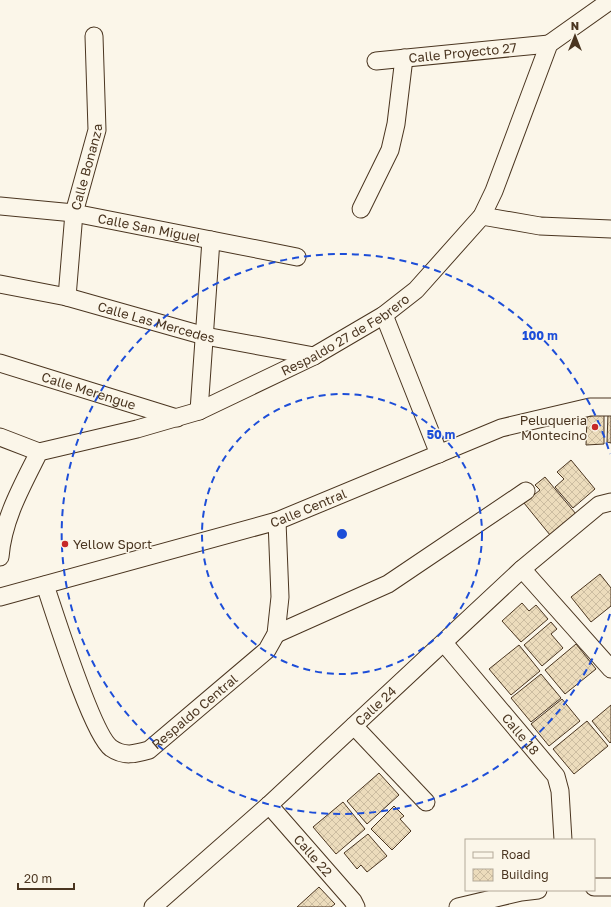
<svg xmlns="http://www.w3.org/2000/svg" width="611" height="907" font-family="'Golos Text',sans-serif">
<defs>
<pattern id="building-cross-hatch" width="8" height="8" patternUnits="userSpaceOnUse"><rect width="8" height="8" fill="#ecdcbc"/><path d="M0 0l8 8M0 8l8-8" fill="none" stroke="#ccbda1"/></pattern>
</defs>
<rect width="100%" height="100%" fill="#fbf6e9"/>
<g fill="url(#building-cross-hatch)" stroke="#4a3520">
<path d="M604,413V444L586,445L587,417Z"/>
<path d="M608,414H611V443L607,442Z"/>
<path d="M571,460L595,489L573,508L555,487L564,479L557,472Z"/>
<path d="M545,477L576,514L550,535L524,503L540,490L535,485Z"/>
<path d="M600,574L611,588V606L591,622L571,597Z"/>
<path d="M522,603L529,611L536,605L548,619L521,642L502,621Z"/>
<path d="M551,622L557,629L551,634L563,648L542,666L524,645Z"/>
<path d="M576,644L596,669L565,694L545,670Z"/>
<path d="M519,645L540,671L511,695L489,669Z"/>
<path d="M541,674L561,698L531,722L511,698Z"/>
<path d="M562,699L580,721L549,746L531,724Z"/>
<path d="M611,705V742L610,743L592,721Z"/>
<path d="M587,721L608,746L574,774L553,749Z"/>
<path d="M379,773L399,795L367,824L347,801Z"/>
<path d="M343,802L365,829L336,854L313,827Z"/>
<path d="M394,806L404,816L400,819L411,831L392,850L371,829Z"/>
<path d="M368,834L387,856L367,872L361,865L357,869L344,853Z"/>
<path d="M319,887L335,904L331,907H297Z"/>
</g>
<g fill="none" stroke-linecap="round" stroke-linejoin="round">
<g stroke="#4a3520" stroke-width="19">
<g id="street">
<path id="s1" d="M376,61L549,44"/>
<path id="s2" d="M0,206L74,213L297,257"/>
<path d="M361,209L390,150L396,124L404,58"/>
<path d="M482,216L540,226L611,229"/>
<path id="s3" d="M0,284L67,297L205,336L314,356"/>
<path id="s4" d="M67,297L74,213L97,130L94,36"/>
<path d="M384,315L439,454"/>
<path id="s5" d="M0,363L177,418"/>
<path d="M199,411L211,240"/>
<path d="M0,437L39,452"/>
<path id="s6" d="M0,557C3,519 22,486 39,452L137,429L199,411L314,356L384,315L416,290L482,216L494,191L549,44L611,0"/>
<path d="M522,569L611,669"/>
<path id="s7" d="M45,585C55,614 92,734 111,748C124,757 135,754 149,750L267,650L276,634L280,597L277,521"/>
<path id="s8" d="M0,597L277,521L501,428L590,407H611"/>
<path d="M276,634L388,584L526,491"/>
<path id="s9" d="M444,643L556,776L560,791L563,840"/>
<path d="M354,726L426,802"/>
<path id="s10" d="M269,805L353,901L356,907"/>
<path d="M594,887H611"/>
<path id="s11" d="M153,907L269,805L522,569L599,505L611,502"/>
<path d="M458,907L521,892L538,890"/>
</g>
</g>
<use href="#street" stroke="#fbf6e9" stroke-width="17"/>
</g>
<g fill="none" stroke="#1d4ed8" stroke-width="2" stroke-dasharray="7 5">
<circle cx="342" cy="534" r="140"/>
<path d="M610 614A280 280 0 1 1 610 454"/>
</g>
<g fill="#c62828" stroke="#fbf6e9" stroke-width="1.5">
<circle cx="595" cy="427" r="4"/>
<circle cx="65" cy="544" r="4"/>
</g>
<g text-anchor="middle" stroke-width="3" stroke-linejoin="round" paint-order="stroke">
<g font-size="13" fill="#4a3520" stroke="#fbf6e9">
<text dy="5" stroke="none"><textPath href="#s1" startOffset="87">Calle Proyecto 27</textPath></text>
<text dy="5" stroke="none"><textPath href="#s4" startOffset="132">Calle Bonanza</textPath></text>
<text dy="5" stroke="none"><textPath href="#s2" startOffset="151">Calle San Miguel</textPath></text>
<text dy="5" stroke="none"><textPath href="#s3" startOffset="161">Calle Las Mercedes</textPath></text>
<text dy="5" stroke="none"><textPath href="#s6" startOffset="443">Respaldo 27 de Febrero</textPath></text>
<text dy="5" stroke="none"><textPath href="#s5" startOffset="93">Calle Merengue</textPath></text>
<text dy="5" stroke="none"><textPath href="#s8" startOffset="321">Calle Central</textPath></text>
<text dy="5" stroke="none"><textPath href="#s11" startOffset="300">Calle 24</textPath></text>
<text dy="5" stroke="none"><textPath href="#s7" startOffset="276">Respaldo Central</textPath></text>
<text dy="5" stroke="none"><textPath href="#s9" startOffset="119">Calle 18</textPath></text>
<text dy="5" stroke="none"><textPath href="#s10" startOffset="67">Calle 22</textPath></text>
</g>
<g font-size="13" fill="#4a3520" stroke="#fbf6e9" text-anchor="end">
<text x="587" y="425">Peluqueria<tspan x="587" dy="15">Montecino</tspan></text>
<text x="73" y="549" text-anchor="start">Yellow Sport</text>
</g>
</g>
<circle cx="342" cy="534" r="6" fill="#1d4ed8" stroke="#fbf6e9" stroke-width="2"/>
<g font-size="12" text-anchor="middle" font-weight="bold" fill="#1d4ed8" stroke="#fbf6e9" stroke-width="3" stroke-linejoin="round" paint-order="stroke">
<text x="540" y="340">100 m</text>
<text x="441" y="439">50 m</text>
</g>
<rect x="465" y="839" width="130" height="52" fill="#fbf6e9" stroke="#b4a999"/>
<rect x="473" y="852" width="20" height="6" fill="#fbf6e9" stroke="#b4a999"/>
<text x="501" y="859" font-size="12" fill="#4a3520">Road</text>
<rect x="473" y="869" width="20" height="12" fill="url(#building-cross-hatch)" stroke="#b4a999"/>
<text x="501" y="879" font-size="12" fill="#4a3520">Building</text>
<g transform="translate(575 36)" stroke="#fbf6e9" stroke-width="3" paint-order="stroke">
<path d="M0-3L7 15L0 10L-7 15Z" fill="#4a3520"/>
<text y="-6" font-size="11" font-weight="bold" text-anchor="middle" fill="#4a3520">N</text>
</g>
<path d="M18 883v6h56v-6" fill="none" stroke="#4a3520" stroke-width="2"/>
<text x="24" y="883" font-size="12" fill="#4a3520" stroke="#fbf6e9" stroke-width="3" paint-order="stroke">20 m</text>
</svg>
